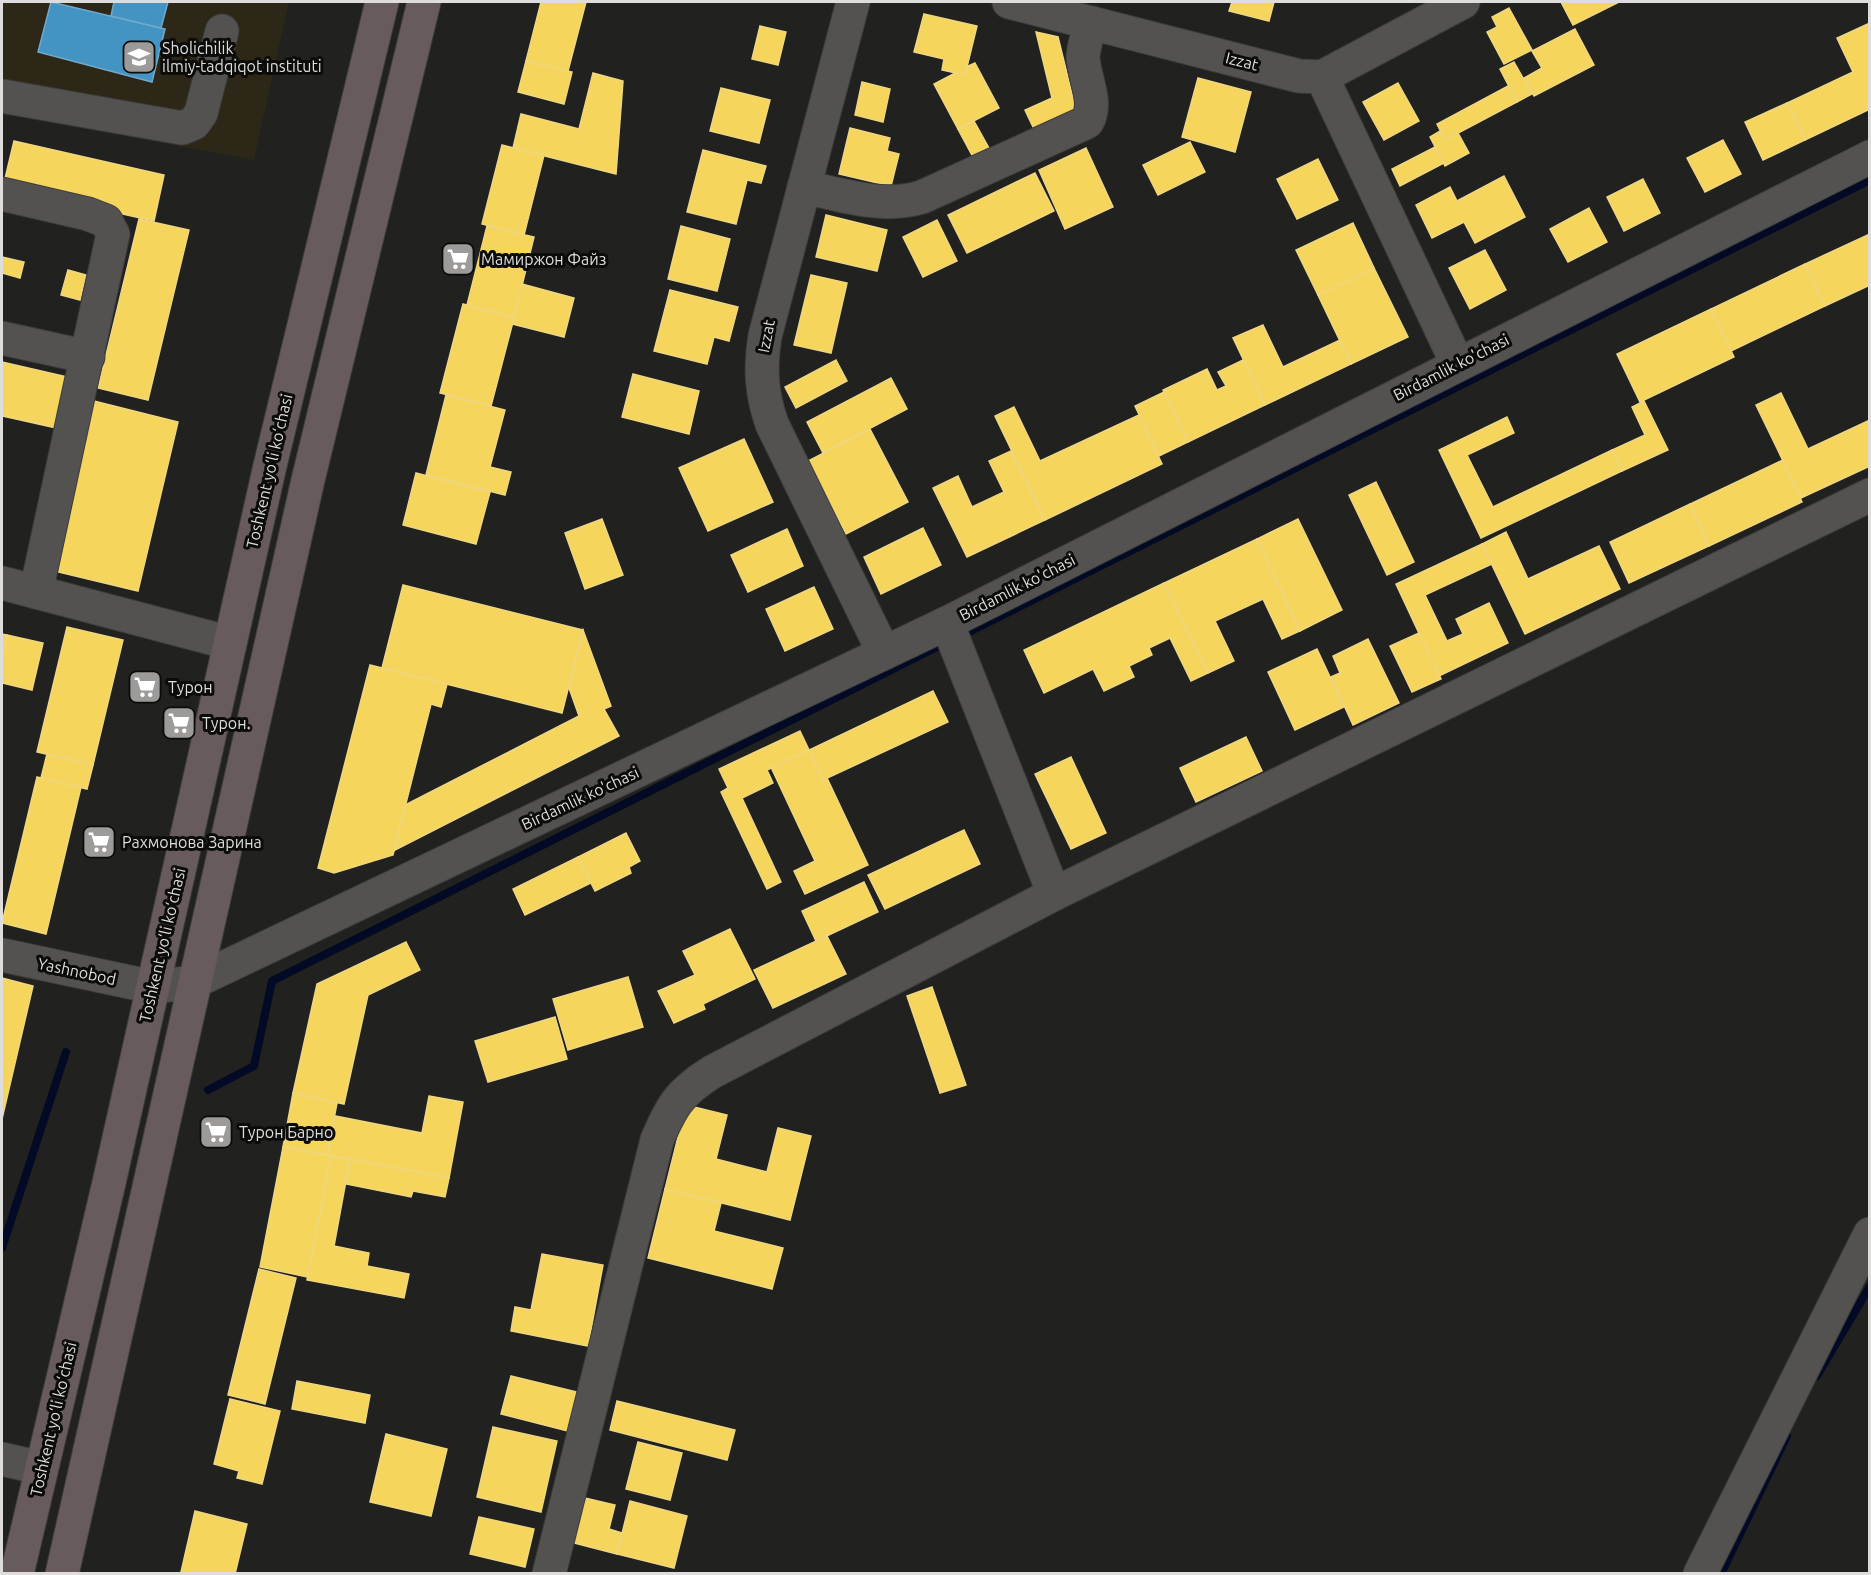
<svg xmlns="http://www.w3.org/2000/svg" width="1871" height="1575" font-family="Ubuntu,sans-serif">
<rect width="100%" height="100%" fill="#212120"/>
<path fill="#2d2718" d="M2,2H289L254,160L2,113Z"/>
<g fill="#f6d55c" stroke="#efd782" stroke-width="1.5">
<path d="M541,2H586L568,71L526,61Z"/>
<path d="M1232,2H1274L1269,21L1229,11Z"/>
<path d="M1561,2H1619L1573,25Z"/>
<path d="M1509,8L1532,50L1504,64L1487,32L1497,27L1492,17Z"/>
<path d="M924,14L977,26L965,75L942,70L944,59L914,52Z"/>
<path d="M1870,23V109L1805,140L1787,103L1853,72L1837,38Z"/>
<path d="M760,26L786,32L778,65L752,59Z"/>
<path d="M1575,29L1594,65L1534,96L1524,78L1542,68L1532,51Z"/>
<path d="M1036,32L1058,37L1076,110L1034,129L1025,110L1052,98Z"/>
<path d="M526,61L572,72L564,104L518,92Z"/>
<path d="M1514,62L1532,94L1517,102L1500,69Z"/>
<path d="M975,63L999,108L958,129L934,84L955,73L965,75L968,66Z"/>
<path d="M593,73L623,81L616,174L513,148L521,114L579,129Z"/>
<path d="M1198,78L1251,92L1235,152L1182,137Z"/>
<path d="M862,82L890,89L883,122L855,115Z"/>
<path d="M1398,83L1419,121L1384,140L1363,102Z"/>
<path d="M1508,86L1517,102L1445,140L1437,124Z"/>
<path d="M721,88L770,100L759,143L710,131Z"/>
<path d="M1787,103L1805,140L1763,160L1745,122Z"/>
<path d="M974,121L990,150L974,159L958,129Z"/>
<path d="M850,128L890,138L887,151L899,154L891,186L839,174Z"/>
<path d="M1440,131L1445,140L1458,133L1469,153L1445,166L1430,137Z"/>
<path d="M1723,140L1741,174L1705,192L1687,158Z"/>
<path d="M14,141L164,175L154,221L3,187Z"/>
<path d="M1190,142L1205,172L1158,195L1143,165Z"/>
<path d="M502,145L544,155L524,235L482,224Z"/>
<path d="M1435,147L1444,163L1400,186L1392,169Z"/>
<path d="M1086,148L1113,207L1065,229L1039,170Z"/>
<path d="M703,150L766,166L761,183L747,180L736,224L687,212Z"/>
<path d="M1318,159L1338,200L1297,219L1277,179Z"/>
<path d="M1035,173L1054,211L967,253L948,215Z"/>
<path d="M1504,176L1525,217L1475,243L1464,222L1432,238L1416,205L1450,187L1457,201Z"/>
<path d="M1643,179L1660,213L1624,231L1607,197Z"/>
<path d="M1589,208L1607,242L1568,262L1550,229Z"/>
<path d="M826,215L887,230L877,271L816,257Z"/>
<path d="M139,219L189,230L148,400L98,388Z"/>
<path d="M937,220L957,261L923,277L903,237Z"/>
<path d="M1353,223L1374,268L1318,295L1296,250Z"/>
<path d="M487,226L534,237L514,318L467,305Z"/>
<path d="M681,226L730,239L717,291L668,279Z"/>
<path d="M1870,234V285L1825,306L1805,264Z"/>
<path d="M1485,250L1506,290L1470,309L1449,268Z"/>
<path d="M2,257L24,262L20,278L2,273Z"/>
<path d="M1805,264L1825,306L1731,351L1711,309Z"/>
<path d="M1374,268L1408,337L1351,364L1318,295Z"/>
<path d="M68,270L86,275L80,300L61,295Z"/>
<path d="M811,275L847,283L831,353L794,345Z"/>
<path d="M522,284L574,298L564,337L512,324Z"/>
<path d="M670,290L738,307L729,341L714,337L707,364L654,351Z"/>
<path d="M463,304L514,318L491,406L440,393Z"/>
<path d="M1711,309L1734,357L1640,402L1617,354Z"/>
<path d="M1263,325L1283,367L1340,340L1351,364L1265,405L1233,338Z"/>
<path d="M836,360L847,381L796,408L785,387Z"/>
<path d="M1243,360L1265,405L1188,442L1163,390L1207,369L1217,390L1226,386L1218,372Z"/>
<path d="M2,362L72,378L61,429L2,416Z"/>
<path d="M633,374L699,391L689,434L622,417Z"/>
<path d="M891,378L907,409L823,453L807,422Z"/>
<path d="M1164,392L1188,442L1159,456L1135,406Z"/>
<path d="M1781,393L1808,449L1870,420V466L1801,498L1756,405Z"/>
<path d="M446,395L505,410L490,467L511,472L505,495L426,475Z"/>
<path d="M90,400L178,422L138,591L50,570Z"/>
<path d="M1644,401L1668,450L1622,471L1612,450L1645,435L1632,407Z"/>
<path d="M1014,407L1040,461L1139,415L1162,464L1045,520L995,416Z"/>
<path d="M1507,417L1514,433L1467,455L1493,507L1612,450L1622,471L1481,538L1439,450Z"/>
<path d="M870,429L908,502L846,534L808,461Z"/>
<path d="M744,439L773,502L708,531L679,468Z"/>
<path d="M1011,451L1045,520L967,557L933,488L958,476L972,507L1004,492L989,461Z"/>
<path d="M1783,460L1802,502L1709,546L1690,504Z"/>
<path d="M416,473L490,492L476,544L403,525Z"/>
<path d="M1376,482L1414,562L1387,575L1349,495Z"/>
<path d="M1690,504L1709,546L1629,583L1610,542Z"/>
<path d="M602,519L623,575L585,589L565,533Z"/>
<path d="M1298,519L1342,610L1300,631L1257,539Z"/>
<path d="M923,528L941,565L881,594L864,557Z"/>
<path d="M787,529L803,566L748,592L731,555Z"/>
<path d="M1506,532L1528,579L1599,546L1620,589L1525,634L1482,544Z"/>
<path d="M1257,539L1300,631L1282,639L1263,599L1215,621L1234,661L1208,673L1164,583Z"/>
<path d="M1482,544L1492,564L1425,595L1447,641L1463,634L1456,619L1489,603L1508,643L1439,676L1396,584Z"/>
<path d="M1164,583L1208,673L1191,681L1170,638L1149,648L1152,655L1129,666L1134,677L1104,691L1093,669L1044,693L1024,650Z"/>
<path d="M403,585L583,630L562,713L382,668Z"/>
<path d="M814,587L833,629L785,651L766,609Z"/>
<path d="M67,627L123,640L93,765L37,752Z"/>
<path d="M583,630L611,706L604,709L619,736L393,851L405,805L579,716L569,688Z"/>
<path d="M1419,633L1441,679L1412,692L1390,646Z"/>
<path d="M2,634L7,635L2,658Z"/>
<path d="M7,635L43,643L32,690L2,683V658Z"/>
<path d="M1368,639L1399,703L1353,725L1331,677L1340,673L1333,656Z"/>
<path d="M1317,649L1344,707L1295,730L1268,672Z"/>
<path d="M370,665L447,684L441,707L431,704L393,855L334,873L318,868Z"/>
<path d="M933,691L948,722L823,780L809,750Z"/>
<path d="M800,731L809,750L767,770L773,783L742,798L781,882L767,889L721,792L728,788L719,769Z"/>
<path d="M1246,737L1262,771L1196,802L1180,768Z"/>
<path d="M809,750L823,780L827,778L868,865L805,894L794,871L815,861L771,767Z"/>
<path d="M47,754L93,765L87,789L41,778Z"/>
<path d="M1071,757L1106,833L1071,849L1035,774Z"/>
<path d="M37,777L81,787L46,934L2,923Z"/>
<path d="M964,830L980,864L885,909L868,875Z"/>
<path d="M626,833L640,861L629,867L631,873L595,891L578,857Z"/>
<path d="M578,857L591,883L525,915L513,889Z"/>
<path d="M864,882L878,912L816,941L802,911Z"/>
<path d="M730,929L755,979L703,1004L705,1009L674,1023L658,991L695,975L683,951Z"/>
<path d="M827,936L846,974L773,1008L754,970Z"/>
<path d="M406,942L420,970L368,995L344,1104L293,1093L317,984Z"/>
<path d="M628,977L643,1027L568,1050L553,999Z"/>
<path d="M2,978L33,986L2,1119Z"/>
<path d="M932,987L966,1085L940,1093L907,996Z"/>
<path d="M555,1017L567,1059L488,1082L475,1041Z"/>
<path d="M293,1093L337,1103L327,1155L283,1147Z"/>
<path d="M429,1096L463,1102L449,1178L327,1155L335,1116L422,1133Z"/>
<path d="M686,1105L727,1115L716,1159L767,1172L778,1128L811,1136L790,1220L665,1189Z"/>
<path d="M283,1147L331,1156L308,1277L260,1267Z"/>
<path d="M331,1156L350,1159L334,1246L369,1253L367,1266L409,1274L404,1298L307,1280Z"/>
<path d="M350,1159L449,1178L445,1197L413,1191L411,1197L346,1184Z"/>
<path d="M665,1189L721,1203L714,1231L783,1248L772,1289L648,1258Z"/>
<path d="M542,1254L603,1265L588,1346L511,1331L515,1307L531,1310Z"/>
<path d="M259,1269L296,1278L265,1404L228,1395Z"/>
<path d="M511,1376L577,1392L568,1431L501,1414Z"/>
<path d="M297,1381L370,1395L365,1423L292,1409Z"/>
<path d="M230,1399L280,1411L262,1484L237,1478L239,1471L214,1464Z"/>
<path d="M617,1401L735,1430L727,1460L610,1430Z"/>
<path d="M493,1427L557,1441L541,1512L477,1497Z"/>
<path d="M386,1434L447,1449L431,1516L370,1502Z"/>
<path d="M638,1442L682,1453L670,1500L626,1489Z"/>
<path d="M585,1498L615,1505L609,1529L622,1533L617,1554L574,1543Z"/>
<path d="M630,1501L687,1516L674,1568L617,1554Z"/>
<path d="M195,1511L247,1524L235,1574L181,1572Z"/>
<path d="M479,1517L534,1529L525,1567L470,1554Z"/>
</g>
<g fill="#4393c3" stroke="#72a9ca" stroke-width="1.5">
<path d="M51,2L165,29L152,82L38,52Z"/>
<path d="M114,2H168L161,28L111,16Z"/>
</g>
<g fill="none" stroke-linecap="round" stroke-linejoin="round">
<g stroke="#030a25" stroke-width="8">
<path d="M959,637L1870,180"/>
<path d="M208,1090L254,1066L272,981L947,642"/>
<path d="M2,1248L66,1052"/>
<path d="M1817,1376L1870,1286"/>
<path d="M1721,1574L1787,1436"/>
</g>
<g stroke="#3d3d3c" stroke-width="35">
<g id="minor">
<path d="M853,2L765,336C760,368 761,393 772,424L884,653"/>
<path d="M1009,2L1299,76L1322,77L1463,2"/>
<path d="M1322,77L1457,363"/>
<path d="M2,96L182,128L194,123L201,113L222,31"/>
<path d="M804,187C843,195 882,209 922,197L1087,122C1099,102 1083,77 1083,56C1084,45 1088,33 1092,23"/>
<path d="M2,194L88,214L106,221L113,234L36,592"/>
<path d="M2,338L88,357"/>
<path d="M2,583L230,643"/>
<path d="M947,623L1054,894"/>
<path d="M2,955L153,987L194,982L947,623L1870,157"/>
<path d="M2,1459L41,1468"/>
<path d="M549,1574L657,1140C672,1105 679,1093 712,1072L1054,894L1870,495"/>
<path d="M1700,1574L1870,1234"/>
</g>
</g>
<g stroke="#3d3d3c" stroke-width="35">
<g id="highway">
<path d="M17,1574L108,1187L269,470L382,2"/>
<path d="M62,1574L308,480L424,2"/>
</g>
</g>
<use href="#minor" stroke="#535251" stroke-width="33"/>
<use href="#highway" stroke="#675b5d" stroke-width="33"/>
</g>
<defs>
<g id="university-square" transform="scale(1.725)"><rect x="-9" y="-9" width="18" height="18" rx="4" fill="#9c9b9a" stroke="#0b0b0a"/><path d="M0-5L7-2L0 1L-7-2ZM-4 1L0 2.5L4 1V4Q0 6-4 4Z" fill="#fff"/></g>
<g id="supermarket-square" transform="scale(1.725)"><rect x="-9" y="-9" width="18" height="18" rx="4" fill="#9c9b9a" stroke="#0b0b0a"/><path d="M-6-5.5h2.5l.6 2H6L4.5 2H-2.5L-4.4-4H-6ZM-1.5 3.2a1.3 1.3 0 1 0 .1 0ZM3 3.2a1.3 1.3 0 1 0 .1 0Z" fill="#fff"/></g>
</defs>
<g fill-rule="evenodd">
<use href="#university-square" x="139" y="57"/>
<use href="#supermarket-square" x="458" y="259"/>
<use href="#supermarket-square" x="145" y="687"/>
<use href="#supermarket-square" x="179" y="723"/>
<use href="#supermarket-square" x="99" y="842"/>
<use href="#supermarket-square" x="216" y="1132"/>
</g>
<g text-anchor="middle" stroke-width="6" stroke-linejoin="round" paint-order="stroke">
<g font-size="16" fill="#dedddb" stroke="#0b0b0a" text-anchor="start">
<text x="162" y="54">Sholichilik<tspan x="162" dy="18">ilmiy-tadqiqot instituti</tspan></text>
<text x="481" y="265">Мамиржон Файз</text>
<text x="168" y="693">Турон</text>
<text x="202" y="729">Турон.</text>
<text x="122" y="848">Рахмонова Зарина</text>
<text x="239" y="1138">Турон Барно</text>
</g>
<g font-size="16" fill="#dedddb" stroke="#0b0b0a">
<text transform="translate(1242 61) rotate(14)" y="6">Izzat</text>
<text transform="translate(766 336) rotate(-79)" y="6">Izzat</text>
<text transform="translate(1451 367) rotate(-27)" y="6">Birdamlik ko'chasi</text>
<text transform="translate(269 471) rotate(-77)" y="6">Toshkent yo‘li ko‘chasi</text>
<text transform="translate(1017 587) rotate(-27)" y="6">Birdamlik ko'chasi</text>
<text transform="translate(580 798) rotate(-25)" y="6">Birdamlik ko'chasi</text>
<text transform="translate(162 945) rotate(-77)" y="6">Toshkent yo‘li ko‘chasi</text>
<text transform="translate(77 971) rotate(12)" y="6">Yashnobod</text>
<text transform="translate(53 1419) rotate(-77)" y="6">Toshkent yo‘li ko‘chasi</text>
</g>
</g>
<rect width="1871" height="1575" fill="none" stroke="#dedddb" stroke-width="6"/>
</svg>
